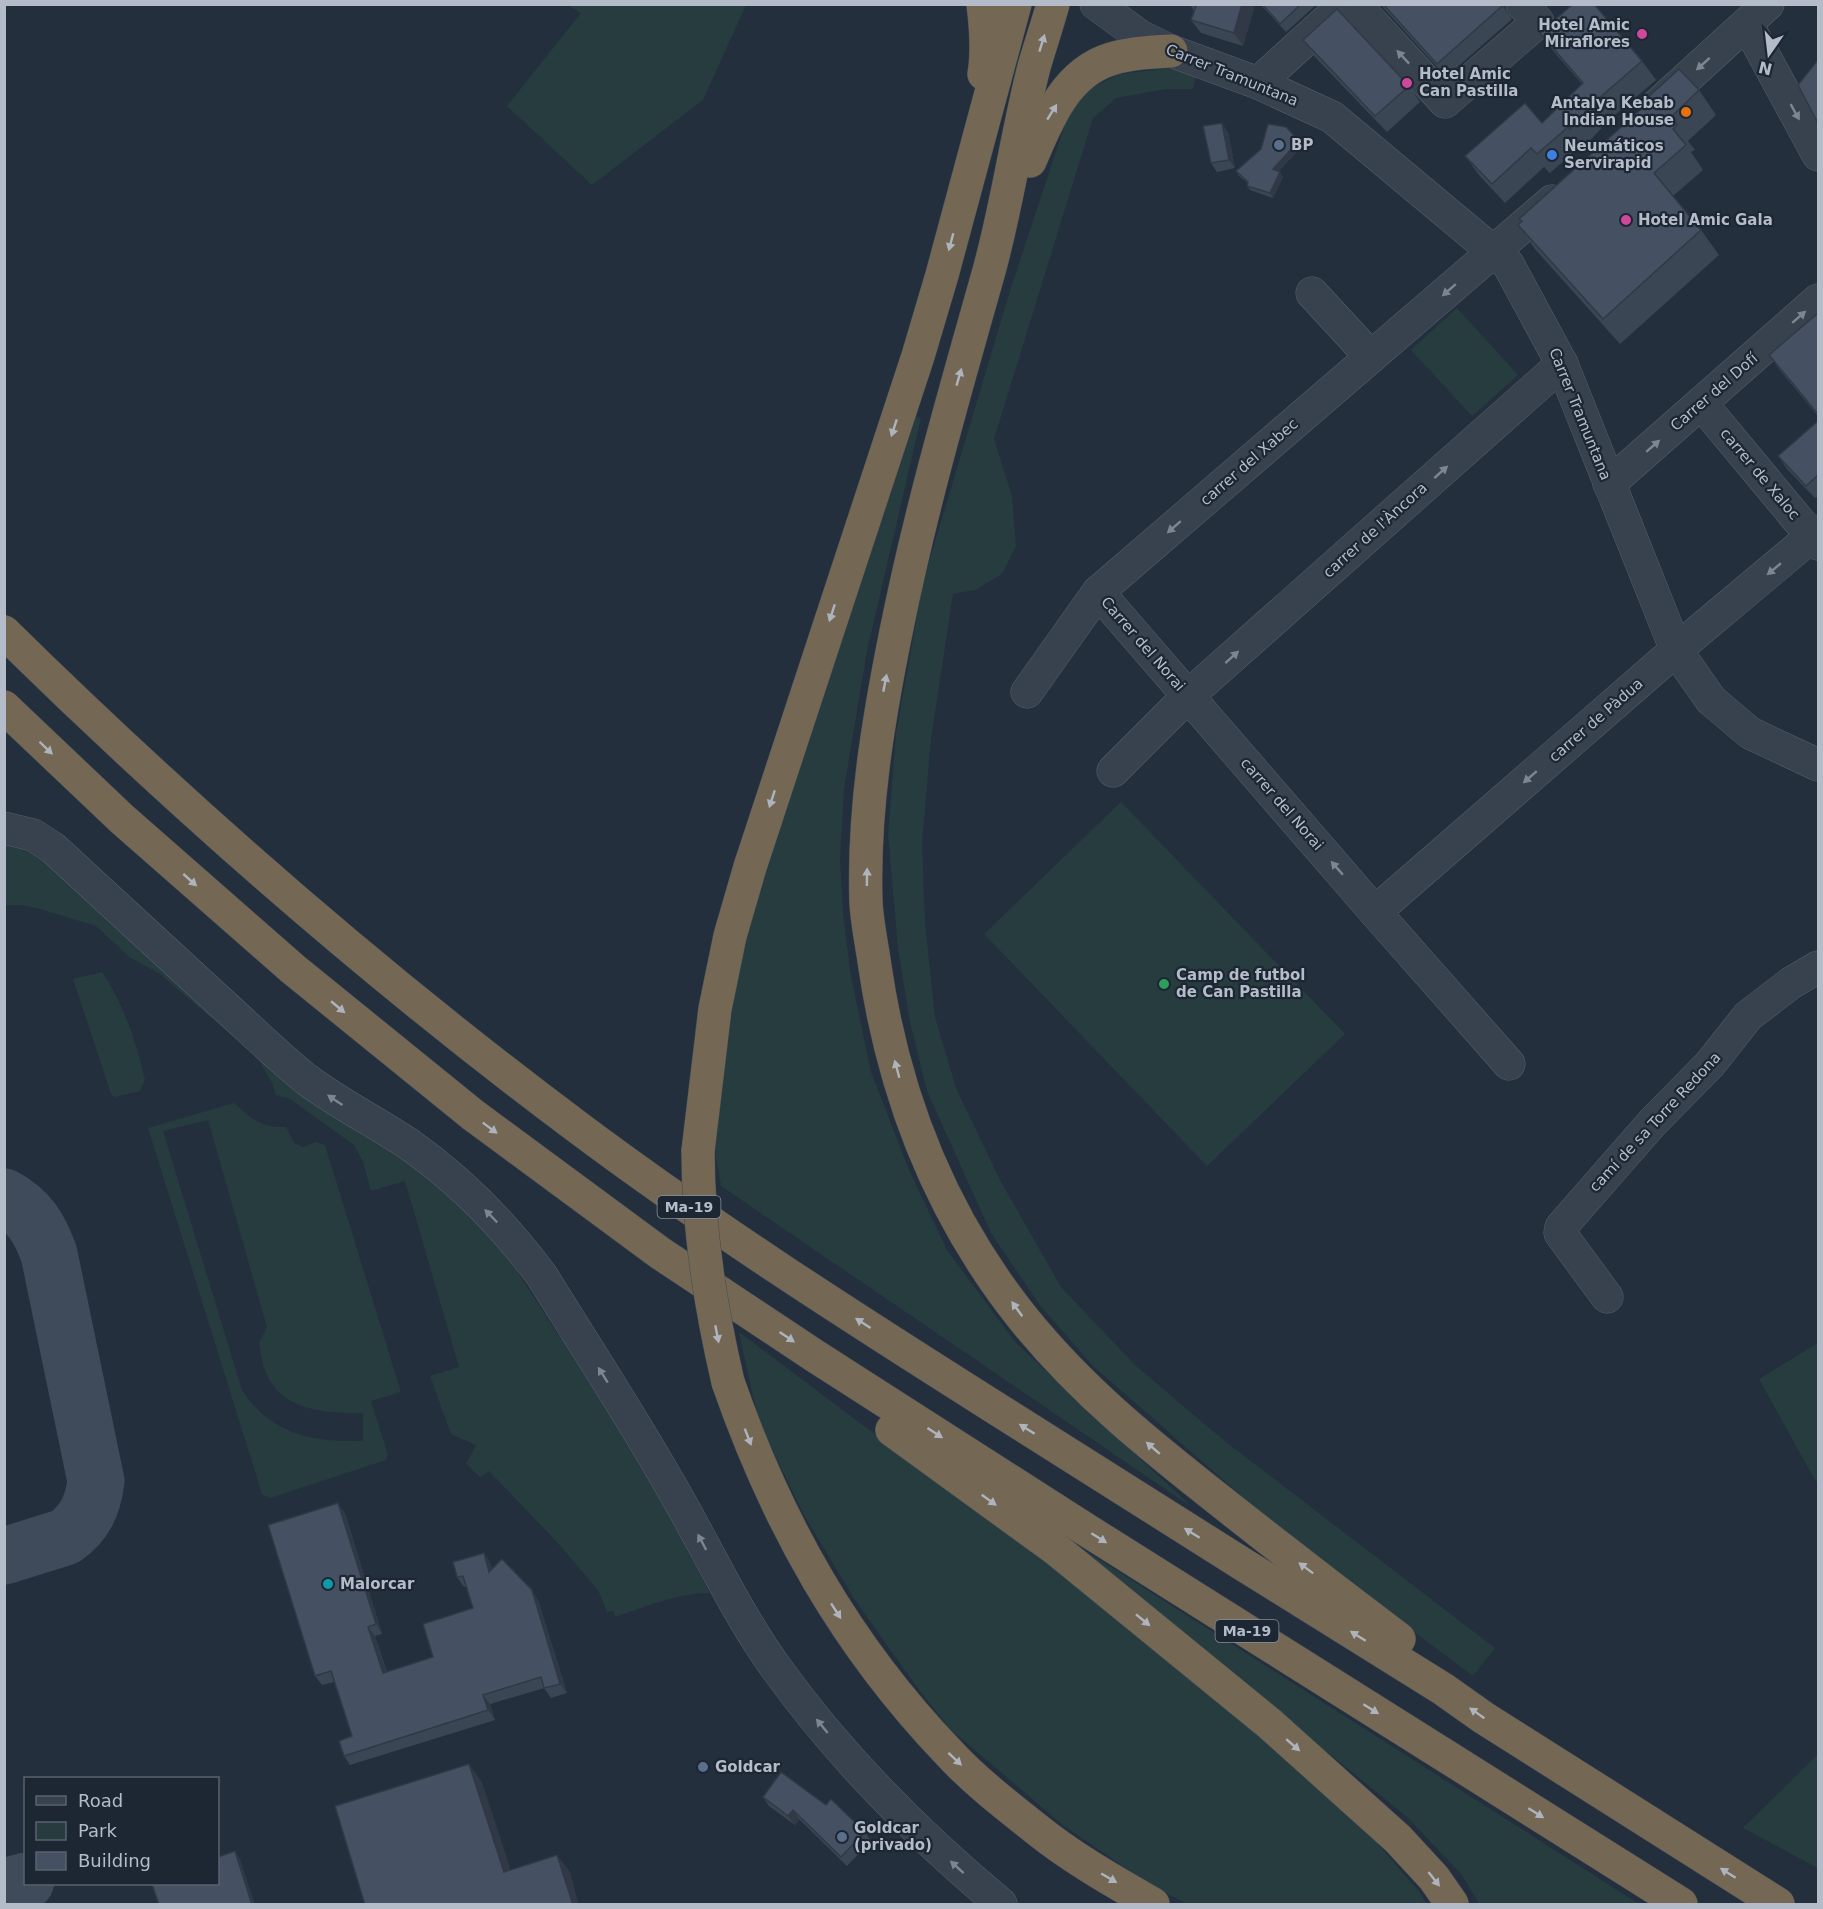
<svg xmlns="http://www.w3.org/2000/svg" width="1823" height="1909" font-family="'DejaVu Sans',sans-serif">
<rect width="100%" height="100%" fill="#242f3e"/>
<g fill="#263c3f" fill-rule="evenodd">
<path d="M567,5H746L703,100L592,185L507,106L581,13Z"/>
<path d="M1171,68L1196,75L1193,89H1166L1116,98L1093,118L994,439L1012,496L1016,546L1002,574L975,590L953,594L931,739L922,843L925,923L935,1017L956,1088L1000,1180L1061,1287L1136,1366L1226,1442L1495,1648L1473,1676L1299,1546L1093,1366L1039,1304L991,1233L927,1091L910,1022L898,949L888,834L896,734L923,582L1009,294L1069,112L1088,90L1120,74Z"/>
<path d="M1457,308L1518,375L1472,416L1411,350Z"/>
<path d="M910,415L921,418L867,651L844,789L840,858L843,911L850,971L871,1072L909,1170L947,1250L1015,1342L1193,1508L721,1186L715,1151L721,1087L741,951L781,811Z"/>
<path d="M1121,802L1345,1034L1207,1166L984,934Z"/>
<path d="M5,843L29,850L57,868L413,1160L511,1256L520,1276L561,1339L568,1335L693,1547L687,1550L710,1593C677,1593 646,1607 615,1617L613,1611L607,1612L598,1590L555,1540L489,1471L480,1477L466,1464L476,1445L451,1434L430,1376L459,1367L405,1181L371,1191L363,1162L354,1145L290,1099L276,1095C272,1078 265,1073 258,1058L160,974L129,957L96,926L40,909L21,905H5Z"/>
<path d="M102,972C124,1005 136,1041 145,1080L140,1091L115,1097L111,1094L73,979Z"/>
<path d="M234,1103C253,1119 260,1128 286,1127L294,1143L303,1147L316,1142L325,1145L401,1392L371,1401L388,1455L386,1460L270,1498L262,1494L148,1128ZM208,1120L267,1327L259,1343C261,1353 262,1366 267,1375C283,1412 329,1413 363,1413V1441C312,1442 272,1435 242,1390L163,1131Z"/>
<path d="M739,1332L973,1508L1130,1622L1258,1733L1375,1841L1418,1890L1427,1904H1188L1155,1888L1063,1825L950,1729L919,1690L855,1600L804,1515L758,1420Z"/>
<path d="M1818,1343V1480L1816,1482L1759,1379Z"/>
<path d="M1061,1535L1639,1904H1479L1462,1875L1407,1817Z"/>
<path d="M1818,1754V1868L1743,1828Z"/>
</g>
<g fill="none" stroke-linecap="round" stroke-linejoin="round">
<g stroke="#3f4a5a" stroke-width="57">
<path d="M4,1197C29,1210 40,1229 49,1254L96,1481C93,1505 85,1523 65,1537L4,1556"/>
<path d="M4,1887L26,1881"/>
</g>
<g stroke="#565f6c" stroke-width="33">
<g id="minor">
<path d="M1096,4L1140,36L1171,51L1258,83L1332,117L1508,264L1562,364L1676,650L1711,700L1750,733L1818,765"/>
<path d="M1355,4L1445,102L1538,22L1522,4"/>
<path d="M1747,24L1818,155"/>
<path d="M1258,83L1335,13"/>
<path d="M1655,107L1768,4"/>
<path d="M1312,293L1371,357"/>
<path d="M1701,403L1818,544"/>
<path d="M1609,484L1818,300"/>
<path d="M1098,592L1375,912L1509,1064"/>
<path d="M1027,692L1098,592L1552,201"/>
<path d="M1113,771L1188,696L1562,364"/>
<path d="M4,828L33,835L53,848C108,899 163,949 218,1000C247,1026 275,1054 306,1079C339,1104 376,1122 410,1145C461,1181 505,1226 542,1276C584,1344 628,1411 668,1481C704,1542 733,1607 774,1665C838,1755 917,1834 1001,1904"/>
<path d="M1375,912L1676,650L1818,531"/>
<path d="M1607,1297L1560,1233L1561,1227L1652,1123L1710,1064L1748,1016L1791,983L1818,967"/>
</g>
</g>
<g stroke="#434c59" stroke-width="34">
<g id="highway">
<path d="M983,4C986,28 988,51 984,74"/>
<path d="M1053,4C1047,26 1040,46 1034,67C1016,137 1007,209 987,278C954,395 920,512 896,632C878,721 863,811 866,902C867,923 872,945 875,967C894,1096 940,1214 1022,1317C1082,1392 1153,1448 1228,1507C1285,1552 1342,1596 1399,1639"/>
<path d="M1030,161C1047,121 1065,73 1111,59C1130,53 1151,52 1171,51"/>
<path d="M4,632C184,809 374,975 576,1126C708,1225 847,1314 986,1402C1138,1499 1290,1594 1443,1689L1484,1718L1778,1904"/>
<path d="M4,707L122,819L293,969L473,1115L660,1253L815,1356L1085,1529L1681,1904"/>
<path d="M698,1151L715,1009L730,936L750,867L918,356L942,275L1015,4"/>
<path d="M728,1382C777,1523 846,1646 950,1754C975,1781 1006,1805 1035,1828C1072,1858 1113,1881 1153,1904"/>
<path d="M892,1430L1057,1550L1270,1724L1398,1839L1434,1878L1452,1904"/>
</g>
</g>
<use href="#minor" stroke="#38414e" stroke-width="32"/>
<use href="#highway" stroke="#746855" stroke-width="33"/>
<g stroke="#434c59" stroke-width="34" stroke-linecap="butt">
<path id="highway-bridge" d="M698,1151C698,1230 710,1305 728,1382"/>
</g>
<use href="#highway-bridge" stroke="#746855" stroke-width="33"/>
</g>
<g fill="#3b4654">
<path d="M1186,4H1252L1254,8L1243,46L1201,33L1191,20L1194,11L1191,6Z"/>
<path d="M1260,4H1317L1286,32Z"/>
<path d="M1380,4H1505L1504,7L1512,19L1446,77Z"/>
<path d="M1540,33L1642,61L1656,80L1611,118L1583,148L1581,146L1550,173L1544,167L1505,203L1479,175L1465,156L1542,123L1582,84L1554,52Z"/>
<path d="M1303,40L1409,86L1420,102L1387,132L1315,57Z"/>
<path d="M1699,90L1716,115L1688,141L1695,150L1691,152L1703,170L1673,196L1701,230L1719,255L1620,344L1535,249L1518,225L1521,221L1519,219L1649,102L1646,99Z"/>
<path d="M1228,132L1235,168L1217,172L1211,163Z"/>
<path d="M1299,141L1302,146L1278,172L1283,177L1273,198L1250,190L1247,186L1248,183L1239,176L1236,171Z"/>
<path d="M1818,313V416L1778,368L1769,355Z"/>
<path d="M1818,421V496L1815,498L1787,469L1778,456Z"/>
<path d="M345,1513L382,1634L375,1636L387,1672L433,1657L473,1608L467,1586L464,1587L457,1577L484,1553L490,1563L492,1569L538,1600L567,1693L551,1698L544,1688L490,1704L495,1720L350,1765L344,1756L352,1736L334,1682L322,1685L315,1676Z"/>
<path d="M763,1797L826,1805L865,1832L871,1841L847,1866L799,1819L795,1825L769,1806Z"/>
</g>
<g fill="#303945">
<path d="M1242,4H1252L1254,8L1243,46L1234,33Z"/>
<path d="M1501,4H1505L1504,7L1512,19Z"/>
<path d="M1222,123L1228,132L1235,168L1229,160Z"/>
<path d="M1299,141L1302,146L1276,174L1273,169Z"/>
<path d="M1280,172L1283,177L1273,198L1270,193Z"/>
<path d="M338,1503L345,1513L382,1634L376,1624Z"/>
<path d="M484,1553L490,1563L496,1581L489,1572Z"/>
<path d="M532,1590L538,1600L567,1693L560,1684Z"/>
<path d="M368,1627L375,1636L390,1683L383,1673Z"/>
<path d="M483,1695L490,1704L495,1720L488,1710Z"/>
<path d="M469,1764L482,1782L517,1889L504,1872Z"/>
<path d="M793,1810L799,1819L795,1825L788,1816Z"/>
<path d="M235,1851L240,1859L255,1905H252Z"/>
<path d="M557,1855L570,1872L579,1905H573Z"/>
</g>
<g fill="#455162" stroke="#303945" stroke-width="1.5">
<path d="M1192,4H1242L1234,33L1191,20L1196,6Z"/>
<path d="M1262,4H1301L1280,24Z"/>
<path d="M1383,4H1501L1502,6L1437,64Z"/>
<path d="M1573,4H1594L1642,61L1598,99L1570,129L1568,127L1537,154L1531,148L1492,184L1465,156L1525,103L1542,123L1583,83L1540,33Z"/>
<path d="M1337,9L1409,86L1375,116L1303,40Z"/>
<path d="M1818,60V123L1798,85Z"/>
<path d="M1679,69L1699,90L1671,117L1677,125L1673,129L1686,145L1654,173L1701,230L1603,319L1518,225L1522,221L1519,219L1649,102L1646,99Z"/>
<path d="M1222,123L1229,160L1211,163L1203,126Z"/>
<path d="M1268,124L1286,127L1299,141L1273,169L1280,172L1270,193L1247,186L1248,182L1236,171L1261,149Z"/>
<path d="M1818,313V414L1769,355Z"/>
<path d="M1818,421V475L1806,486L1778,456Z"/>
<path d="M338,1503L376,1624L368,1627L383,1673L433,1657L423,1624L473,1608L463,1576L457,1577L453,1562L484,1553L489,1572L502,1559L532,1590L560,1684L544,1688L541,1677L483,1695L488,1710L344,1756L339,1741L352,1736L331,1671L315,1676L268,1525Z"/>
<path d="M469,1764L504,1872L557,1855L573,1905H365L335,1806Z"/>
<path d="M781,1772L826,1805L831,1799L865,1832L841,1857L793,1810L788,1816L763,1797Z"/>
<path d="M235,1851L252,1905H159L152,1884H218V1857Z"/>
</g>
<defs><path id="oneway-solid" d="M-6-.8H1V-3.2L6.5 0L1 3.2V.8H-6Z" transform="scale(1.5)"/></defs>
<g fill="#aeb4bd">
<use href="#oneway-solid" transform="translate(1042 43) rotate(-73)"/>
<use href="#oneway-solid" transform="translate(1052 112) rotate(-58)"/>
<use href="#oneway-solid" transform="translate(951 242) rotate(105)"/>
<use href="#oneway-solid" transform="translate(959 377) rotate(-74)"/>
<use href="#oneway-solid" transform="translate(894 428) rotate(108)"/>
<use href="#oneway-solid" transform="translate(832 613) rotate(108)"/>
<use href="#oneway-solid" transform="translate(885 683) rotate(-79)"/>
<use href="#oneway-solid" transform="translate(46 748) rotate(44)"/>
<use href="#oneway-solid" transform="translate(772 799) rotate(108)"/>
<use href="#oneway-solid" transform="translate(867 877) rotate(-89)"/>
<use href="#oneway-solid" transform="translate(190 880) rotate(42)"/>
<use href="#oneway-solid" transform="translate(338 1007) rotate(40)"/>
<use href="#oneway-solid" transform="translate(897 1069) rotate(-105)"/>
<use href="#oneway-solid" transform="translate(490 1128) rotate(37)"/>
<use href="#oneway-solid" transform="translate(1017 1309) rotate(-126)"/>
<use href="#oneway-solid" transform="translate(863 1323) rotate(-147)"/>
<use href="#oneway-solid" transform="translate(717 1334) rotate(79)"/>
<use href="#oneway-solid" transform="translate(787 1337) rotate(34)"/>
<use href="#oneway-solid" transform="translate(1027 1429) rotate(-148)"/>
<use href="#oneway-solid" transform="translate(935 1433) rotate(33)"/>
<use href="#oneway-solid" transform="translate(748 1437) rotate(69)"/>
<use href="#oneway-solid" transform="translate(1153 1448) rotate(-139)"/>
<use href="#oneway-solid" transform="translate(989 1500) rotate(36)"/>
<use href="#oneway-solid" transform="translate(1192 1533) rotate(-148)"/>
<use href="#oneway-solid" transform="translate(1099 1538) rotate(32)"/>
<use href="#oneway-solid" transform="translate(1306 1568) rotate(-143)"/>
<use href="#oneway-solid" transform="translate(836 1611) rotate(57)"/>
<use href="#oneway-solid" transform="translate(1143 1620) rotate(39)"/>
<use href="#oneway-solid" transform="translate(1358 1636) rotate(-148)"/>
<use href="#oneway-solid" transform="translate(1371 1709) rotate(32)"/>
<use href="#oneway-solid" transform="translate(1477 1713) rotate(-145)"/>
<use href="#oneway-solid" transform="translate(1293 1745) rotate(41)"/>
<use href="#oneway-solid" transform="translate(955 1759) rotate(43)"/>
<use href="#oneway-solid" transform="translate(1536 1813) rotate(32)"/>
<use href="#oneway-solid" transform="translate(1728 1873) rotate(-148)"/>
<use href="#oneway-solid" transform="translate(1109 1878) rotate(30)"/>
<use href="#oneway-solid" transform="translate(1434 1879) rotate(52)"/>
</g>
<g fill="#7c8592">
<use href="#oneway-solid" transform="translate(1403 57) rotate(-133)"/>
<use href="#oneway-solid" transform="translate(1703 64) rotate(138)"/>
<use href="#oneway-solid" transform="translate(1795 112) rotate(61)"/>
<use href="#oneway-solid" transform="translate(1449 290) rotate(139)"/>
<use href="#oneway-solid" transform="translate(1799 317) rotate(-41)"/>
<use href="#oneway-solid" transform="translate(1653 446) rotate(-41)"/>
<use href="#oneway-solid" transform="translate(1441 472) rotate(-42)"/>
<use href="#oneway-solid" transform="translate(1174 527) rotate(139)"/>
<use href="#oneway-solid" transform="translate(1774 569) rotate(140)"/>
<use href="#oneway-solid" transform="translate(1232 657) rotate(-42)"/>
<use href="#oneway-solid" transform="translate(1530 777) rotate(139)"/>
<use href="#oneway-solid" transform="translate(1337 868) rotate(-131)"/>
<use href="#oneway-solid" transform="translate(335 1100) rotate(-146)"/>
<use href="#oneway-solid" transform="translate(491 1216) rotate(-134)"/>
<use href="#oneway-solid" transform="translate(603 1375) rotate(-122)"/>
<use href="#oneway-solid" transform="translate(702 1542) rotate(-118)"/>
<use href="#oneway-solid" transform="translate(822 1726) rotate(-129)"/>
<use href="#oneway-solid" transform="translate(957 1867) rotate(-138)"/>
</g>
<g fill="#d1479c" stroke="#1d2633" stroke-width="2">
<circle cx="1642" cy="34" r="6"/>
<circle cx="1407" cy="83" r="6"/>
<circle cx="1626" cy="220" r="6"/>
</g>
<circle fill="#e8710a" stroke="#1d2633" stroke-width="2" cx="1686" cy="112" r="6"/>
<g fill="#5c6f8a" stroke="#1d2633" stroke-width="2">
<circle cx="1279" cy="145" r="6"/>
<circle cx="703" cy="1767" r="6"/>
<circle cx="842" cy="1837" r="6"/>
</g>
<circle fill="#3f7fe0" stroke="#1d2633" stroke-width="2" cx="1552" cy="155" r="6"/>
<circle fill="#2e9e5b" stroke="#1d2633" stroke-width="2" cx="1164" cy="984" r="6"/>
<circle fill="#0f9aa8" stroke="#1d2633" stroke-width="2" cx="328" cy="1584" r="6"/>
<g text-anchor="middle" stroke-width="4.5" stroke-linejoin="round" paint-order="stroke">
<g fill="#1d2633" stroke="#878f9c" stroke-width="1.5">
<rect x="657.5" y="1196" width="63" height="22" rx="4.5"/>
<rect x="1215.5" y="1620" width="63" height="22" rx="4.5"/>
</g>
<g font-size="14" font-weight="bold" fill="#b4bcc9">
<text x="689" y="1212">Ma-19</text>
<text x="1247" y="1636">Ma-19</text>
</g>
<g font-size="15" font-weight="bold" fill="#b4bcc9" stroke="#1d2633" text-anchor="start">
<text x="1630" y="30" text-anchor="end">Hotel Amic<tspan x="1630" dy="17">Miraflores</tspan></text>
<text x="1419" y="79">Hotel Amic<tspan x="1419" dy="17">Can Pastilla</tspan></text>
<text x="1674" y="108" text-anchor="end">Antalya Kebab<tspan x="1674" dy="17">Indian House</tspan></text>
<text x="1291" y="150">BP</text>
<text x="1564" y="151">Neumáticos<tspan x="1564" dy="17">Servirapid</tspan></text>
<text x="1638" y="225">Hotel Amic Gala</text>
<text x="1176" y="980">Camp de futbol<tspan x="1176" dy="17">de Can Pastilla</tspan></text>
<text x="340" y="1589">Malorcar</text>
<text x="715" y="1772">Goldcar</text>
<text x="854" y="1833">Goldcar<tspan x="854" dy="17">(privado)</tspan></text>
</g>
<g font-size="15" fill="#b4bcc9" stroke="#1d2633">
<text transform="translate(1232 75) rotate(22)" y="5">Carrer Tramuntana</text>
<text transform="translate(1714 392) rotate(-41)" y="5">Carrer del Dofí</text>
<text transform="translate(1580 414) rotate(68)" y="5">Carrer Tramuntana</text>
<text transform="translate(1249 462) rotate(-41)" y="5">carrer del Xabec</text>
<text transform="translate(1760 474) rotate(50)" y="5">carrer de Xaloc</text>
<text transform="translate(1375 530) rotate(-42)" y="5">carrer de l'Àncora</text>
<text transform="translate(1143 644) rotate(49)" y="5">Carrer del Norai</text>
<text transform="translate(1596 720) rotate(-41)" y="5">carrer de Pàdua</text>
<text transform="translate(1282 804) rotate(49)" y="5">carrer del Norai</text>
<text transform="translate(1655 1122) rotate(-47)" y="5">camí de sa Torre Redona</text>
</g>
</g>
<rect width="1823" height="1909" fill="none" stroke="#b4bcc9" stroke-width="12"/>
<rect x="24" y="1777" width="195" height="108" fill="#1d2633" stroke="#59626f" stroke-width="1.5"/>
<rect x="36" y="1796" width="30" height="9" fill="#38414e" stroke="#59626f" stroke-width="1.5"/>
<text x="78" y="1807" font-size="18" fill="#b4bcc9">Road</text>
<rect x="36" y="1822" width="30" height="18" fill="#263c3f" stroke="#59626f" stroke-width="1.5"/>
<text x="78" y="1837" font-size="18" fill="#b4bcc9">Park</text>
<rect x="36" y="1852" width="30" height="18" fill="#455162" stroke="#59626f" stroke-width="1.5"/>
<text x="78" y="1867" font-size="18" fill="#b4bcc9">Building</text>
<g transform="translate(1769 54) rotate(194)" stroke="#1d2633" stroke-width="4.5" paint-order="stroke">
<path d="M0-4.5L10 22L0 15L-10 22Z" fill="#b4bcc9"/>
<text y="-9" font-size="16" font-weight="bold" text-anchor="middle" fill="#b4bcc9">N</text>
</g>
</svg>
